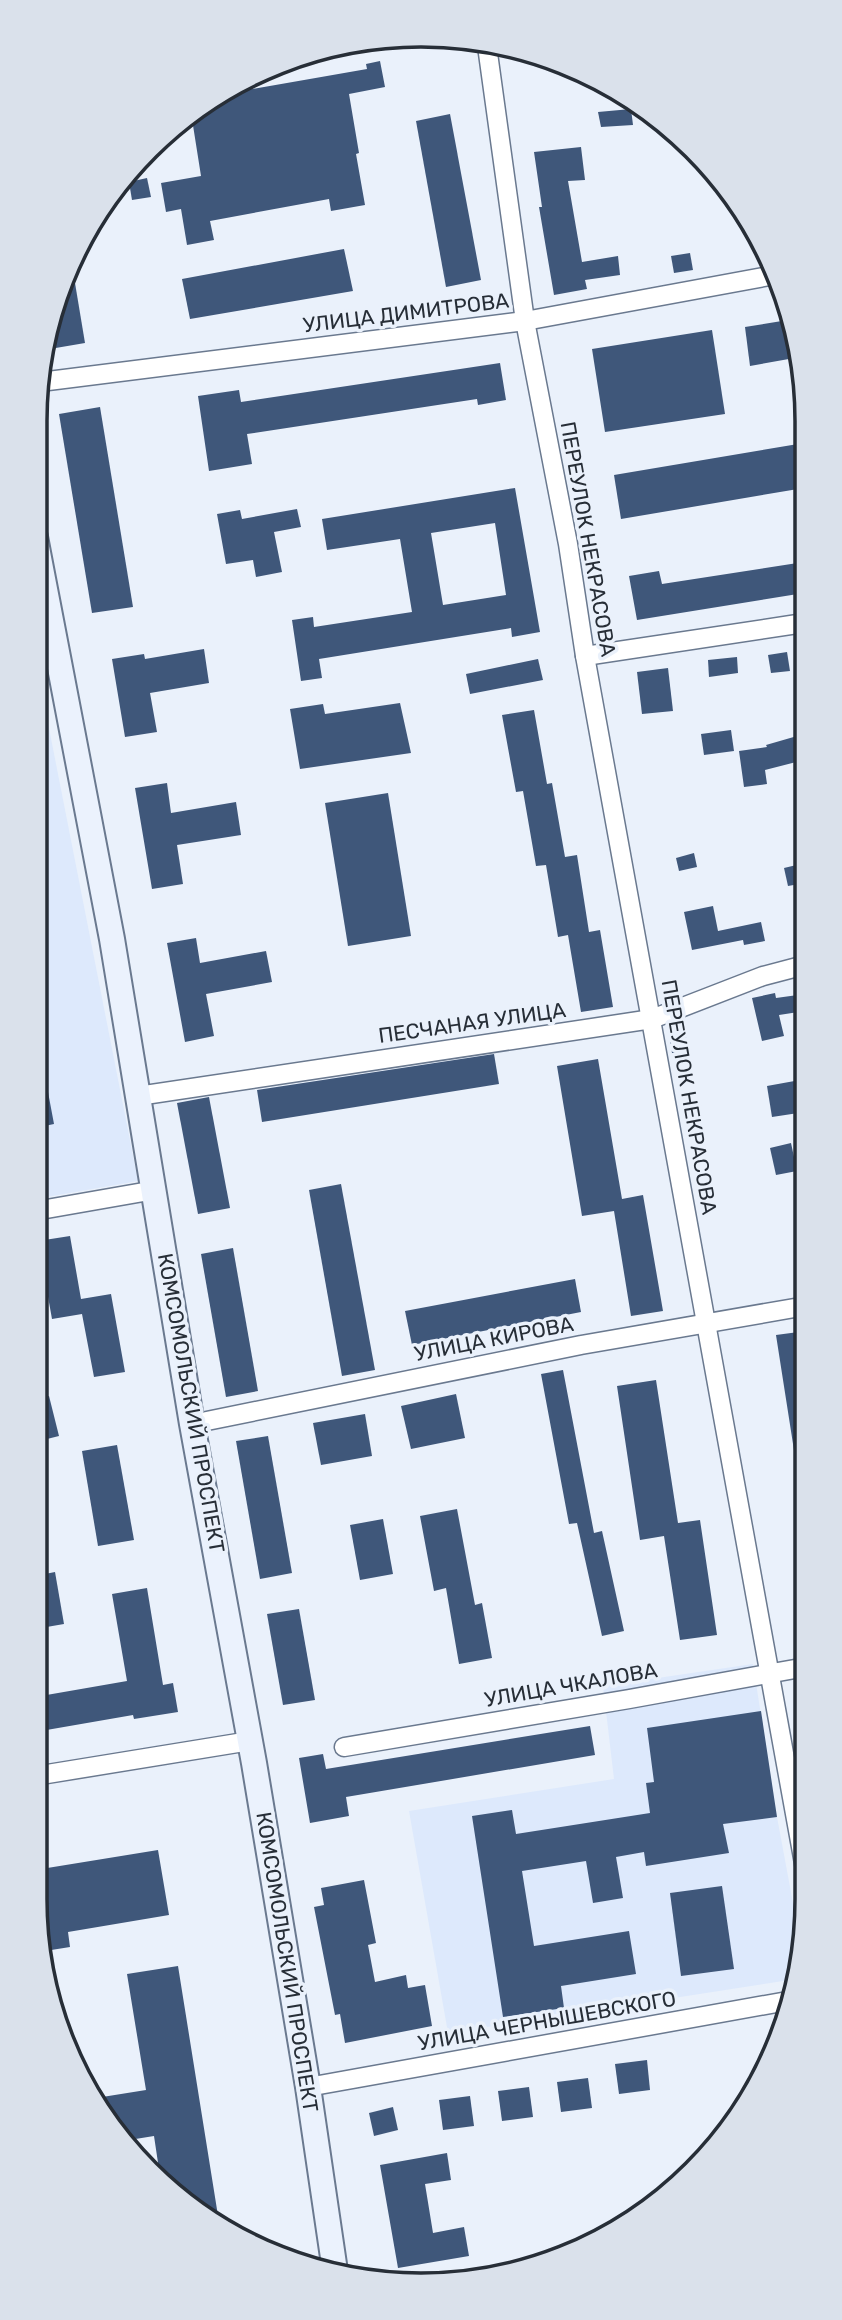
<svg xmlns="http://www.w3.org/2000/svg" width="842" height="2320" font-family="Rubik,sans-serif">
<rect width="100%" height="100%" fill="#eaf1fb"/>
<g fill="#dde9fc">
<path d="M35,657L138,1181L35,1199Z"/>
<path d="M753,1664L777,1817L801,1946L796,1979L448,2033L409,1811L614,1779L603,1686Z"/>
</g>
<g fill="#3f577a" fill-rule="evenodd">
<path d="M380,61L385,87L349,94L359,153L356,154L365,205L331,211L329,199L210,221L214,240L187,245L181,209L166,212L161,183L201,176L192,119L218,95L367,69L366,64Z"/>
<path d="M631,109L633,125L601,127L598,112Z"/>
<path d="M450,114L481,280L446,287L416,121Z"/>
<path d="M581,147L585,180L568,181L582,262L618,256L620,275L585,280L587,289L554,295L539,207H542L534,152Z"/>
<path d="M147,178L151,197L132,200L129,182Z"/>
<path d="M344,249L353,291L190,319L182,279Z"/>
<path d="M690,253L693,270L674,273L671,256Z"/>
<path d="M73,271L85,343L44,350L48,321Z"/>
<path d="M788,320L800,357L750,366L745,327Z"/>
<path d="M712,330L725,414L605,432L592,349Z"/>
<path d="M500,363L506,400L478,405L477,399L247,434L252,464L209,471L198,396L239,390L241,402Z"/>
<path d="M100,407L133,607L92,613L59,414Z"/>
<path d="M804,443V488L621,519L614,475Z"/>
<path d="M515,488L540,632L512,637L511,628L319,659L322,678L301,681L292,620L313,617L314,627L412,612L400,539L327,550L322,519ZM495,523L506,595L443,605L431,533Z"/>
<path d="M297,509L301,527L274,532L282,572L256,577L253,560L226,564L217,514L240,510L242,519Z"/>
<path d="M804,562V593L637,620L629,576L659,571L662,584Z"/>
<path d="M204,649L209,683L150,693L157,732L125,737L112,659L144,654L145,659Z"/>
<path d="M787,652L790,671L771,673L768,655Z"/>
<path d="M737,657L738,673L709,677L708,660Z"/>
<path d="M538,659L543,680L470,694L466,674Z"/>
<path d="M668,668L673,711L642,714L637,672Z"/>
<path d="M400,703L411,753L300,769L290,709L323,704L325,714Z"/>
<path d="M534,710L547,784L552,783L565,857L577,855L589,932L600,930L613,1007L581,1012L568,935L558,937L546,865L536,866L523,791L516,792L502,715Z"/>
<path d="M731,730L734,751L704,755L701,734Z"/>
<path d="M804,734V760L765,770L767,784L744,787L739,751L767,747L766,745Z"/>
<path d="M167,783L171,813L236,802L241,835L177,845L183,884L152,889L135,788Z"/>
<path d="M388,793L411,936L348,946L325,803Z"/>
<path d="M694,853L697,867L679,871L676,858Z"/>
<path d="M805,863V883L788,886L784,868Z"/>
<path d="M713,906L718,931L761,922L765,941L744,945L743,940L692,950L684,912Z"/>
<path d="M196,938L200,963L266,951L272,982L206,994L214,1036L185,1042L167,943Z"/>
<path d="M775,993L776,998L805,994V1011L779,1015L784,1036L762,1041L752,998Z"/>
<path d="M685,1030L688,1051L672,1053L669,1032Z"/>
<path d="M494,1054L499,1084L262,1122L257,1090Z"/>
<path d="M598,1059L622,1199L643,1195L663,1311L631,1316L614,1211L582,1216L557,1066Z"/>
<path d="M42,1060L54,1124L35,1128V1061Z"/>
<path d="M800,1080L805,1112L772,1117L767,1086Z"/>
<path d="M209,1097L230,1208L198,1214L177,1103Z"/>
<path d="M791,1143L797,1171L776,1175L770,1148Z"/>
<path d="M341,1184L375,1370L342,1376L309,1190Z"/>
<path d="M70,1236L81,1299L111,1294L125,1372L94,1377L82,1314L52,1319L38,1241Z"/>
<path d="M233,1248L258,1391L226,1397L201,1254Z"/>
<path d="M575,1279L581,1312L412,1345L405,1311Z"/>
<path d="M806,1331V1475L798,1476L776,1335Z"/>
<path d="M563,1370L594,1533L602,1531L624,1631L602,1636L577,1523L569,1524L541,1374Z"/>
<path d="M656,1380L678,1523L700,1520L717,1635L680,1640L664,1536L640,1540L617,1386Z"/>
<path d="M456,1394L465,1438L411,1449L401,1406Z"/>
<path d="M49,1396L59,1436L35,1442V1399Z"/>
<path d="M365,1414L372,1456L321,1465L313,1423Z"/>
<path d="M268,1436L292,1573L260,1579L236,1441Z"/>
<path d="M117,1445L134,1540L98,1546L82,1451Z"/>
<path d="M457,1509L475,1605L482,1603L492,1658L459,1664L446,1588L434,1591L420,1516Z"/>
<path d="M383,1519L393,1574L360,1580L350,1525Z"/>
<path d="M55,1572L64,1624L35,1629V1576Z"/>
<path d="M147,1588L163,1685L173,1683L178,1712L134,1719L133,1715L35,1732V1697L127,1681L112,1594Z"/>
<path d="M299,1609L315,1700L283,1705L267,1614Z"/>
<path d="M761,1711L777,1817L723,1824L729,1853L646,1866L644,1852L616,1857L623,1898L593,1903L586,1861L522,1871L534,1946L629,1931L636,1974L561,1986L564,2008L503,2017L472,1816L512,1810L516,1834L650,1813L646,1783L654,1782L647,1728Z"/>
<path d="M590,1726L595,1755L346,1797L349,1816L310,1823L299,1758L323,1754L326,1769Z"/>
<path d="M158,1850L169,1915L68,1932L70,1947L45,1951L35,1899V1870Z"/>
<path d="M364,1880L376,1943L368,1945L375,1982L406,1975L408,1988L425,1985L432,2026L345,2043L340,2014L335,2015L314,1907L324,1905L321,1888Z"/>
<path d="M722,1886L734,1969L681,1976L670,1893Z"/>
<path d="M178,1966L219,2222L160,2176L154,2136L123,2141L96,2098L146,2090L127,1974Z"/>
<path d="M647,2060L650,2090L619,2094L615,2064Z"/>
<path d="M588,2078L592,2108L561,2112L557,2082Z"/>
<path d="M529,2087L533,2117L502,2121L498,2091Z"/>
<path d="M470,2096L474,2126L443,2130L439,2100Z"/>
<path d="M393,2107L398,2130L374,2136L369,2113Z"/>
<path d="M447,2153L451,2180L425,2184L433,2233L464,2227L469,2256L398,2268L380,2165Z"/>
</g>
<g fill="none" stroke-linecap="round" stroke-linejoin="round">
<g stroke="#6a798f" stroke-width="21">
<g id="street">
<path d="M487,46L525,321L568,544L585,656L807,1880"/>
<path d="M40,382L525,321L775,275"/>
<path d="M585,656L804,623"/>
<path d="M138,1096L652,1019L763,976L805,965"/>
<path d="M35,1211L155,1190"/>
<path d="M192,1424L581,1345L806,1306"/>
<path d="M344,1747L629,1699L806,1667"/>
<path d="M35,1776L250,1741"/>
<path d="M308,2087L793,2000"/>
</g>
</g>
<g stroke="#6a798f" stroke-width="28">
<path id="secondary" d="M35,537L112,939L192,1424L254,1763L308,2087L335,2271"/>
</g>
<use href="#street" stroke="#fff" stroke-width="18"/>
<use href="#secondary" stroke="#ebf2fd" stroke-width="24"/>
</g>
<g text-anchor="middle" stroke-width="7" stroke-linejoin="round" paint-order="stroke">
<g font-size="21" fill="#272e37" stroke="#eaf1fb">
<text transform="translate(406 313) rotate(-7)" y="7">УЛИЦА ДИМИТРОВА</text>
<text transform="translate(588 539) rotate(80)" y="7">ПЕРЕУЛОК НЕКРАСОВА</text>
<text transform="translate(472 1023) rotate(-8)" y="7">ПЕСЧАНАЯ УЛИЦА</text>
<text transform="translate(689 1097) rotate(80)" y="7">ПЕРЕУЛОК НЕКРАСОВА</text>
<text transform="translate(494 1339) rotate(-11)" y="7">УЛИЦА КИРОВА</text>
<text transform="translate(191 1403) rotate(80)" y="7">КОМСОМОЛЬСКИЙ ПРОСПЕКТ</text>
<text transform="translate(571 1685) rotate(-10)" y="7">УЛИЦА ЧКАЛОВА</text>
<text transform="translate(287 1962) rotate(81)" y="7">КОМСОМОЛЬСКИЙ ПРОСПЕКТ</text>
<text transform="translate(547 2021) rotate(-10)" y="7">УЛИЦА ЧЕРНЫШЕВСКОГО</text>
</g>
</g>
<path d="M0 0H842V2320H0ZM421 47H421A374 374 0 0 1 795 421V1899A374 374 0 0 1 421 2273H421A374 374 0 0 1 47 1899V421A374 374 0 0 1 421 47Z" fill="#dae1eb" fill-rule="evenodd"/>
<path fill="none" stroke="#272e37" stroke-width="3.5" d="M421 47H421A374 374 0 0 1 795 421V1899A374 374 0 0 1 421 2273H421A374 374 0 0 1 47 1899V421A374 374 0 0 1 421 47Z"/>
</svg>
